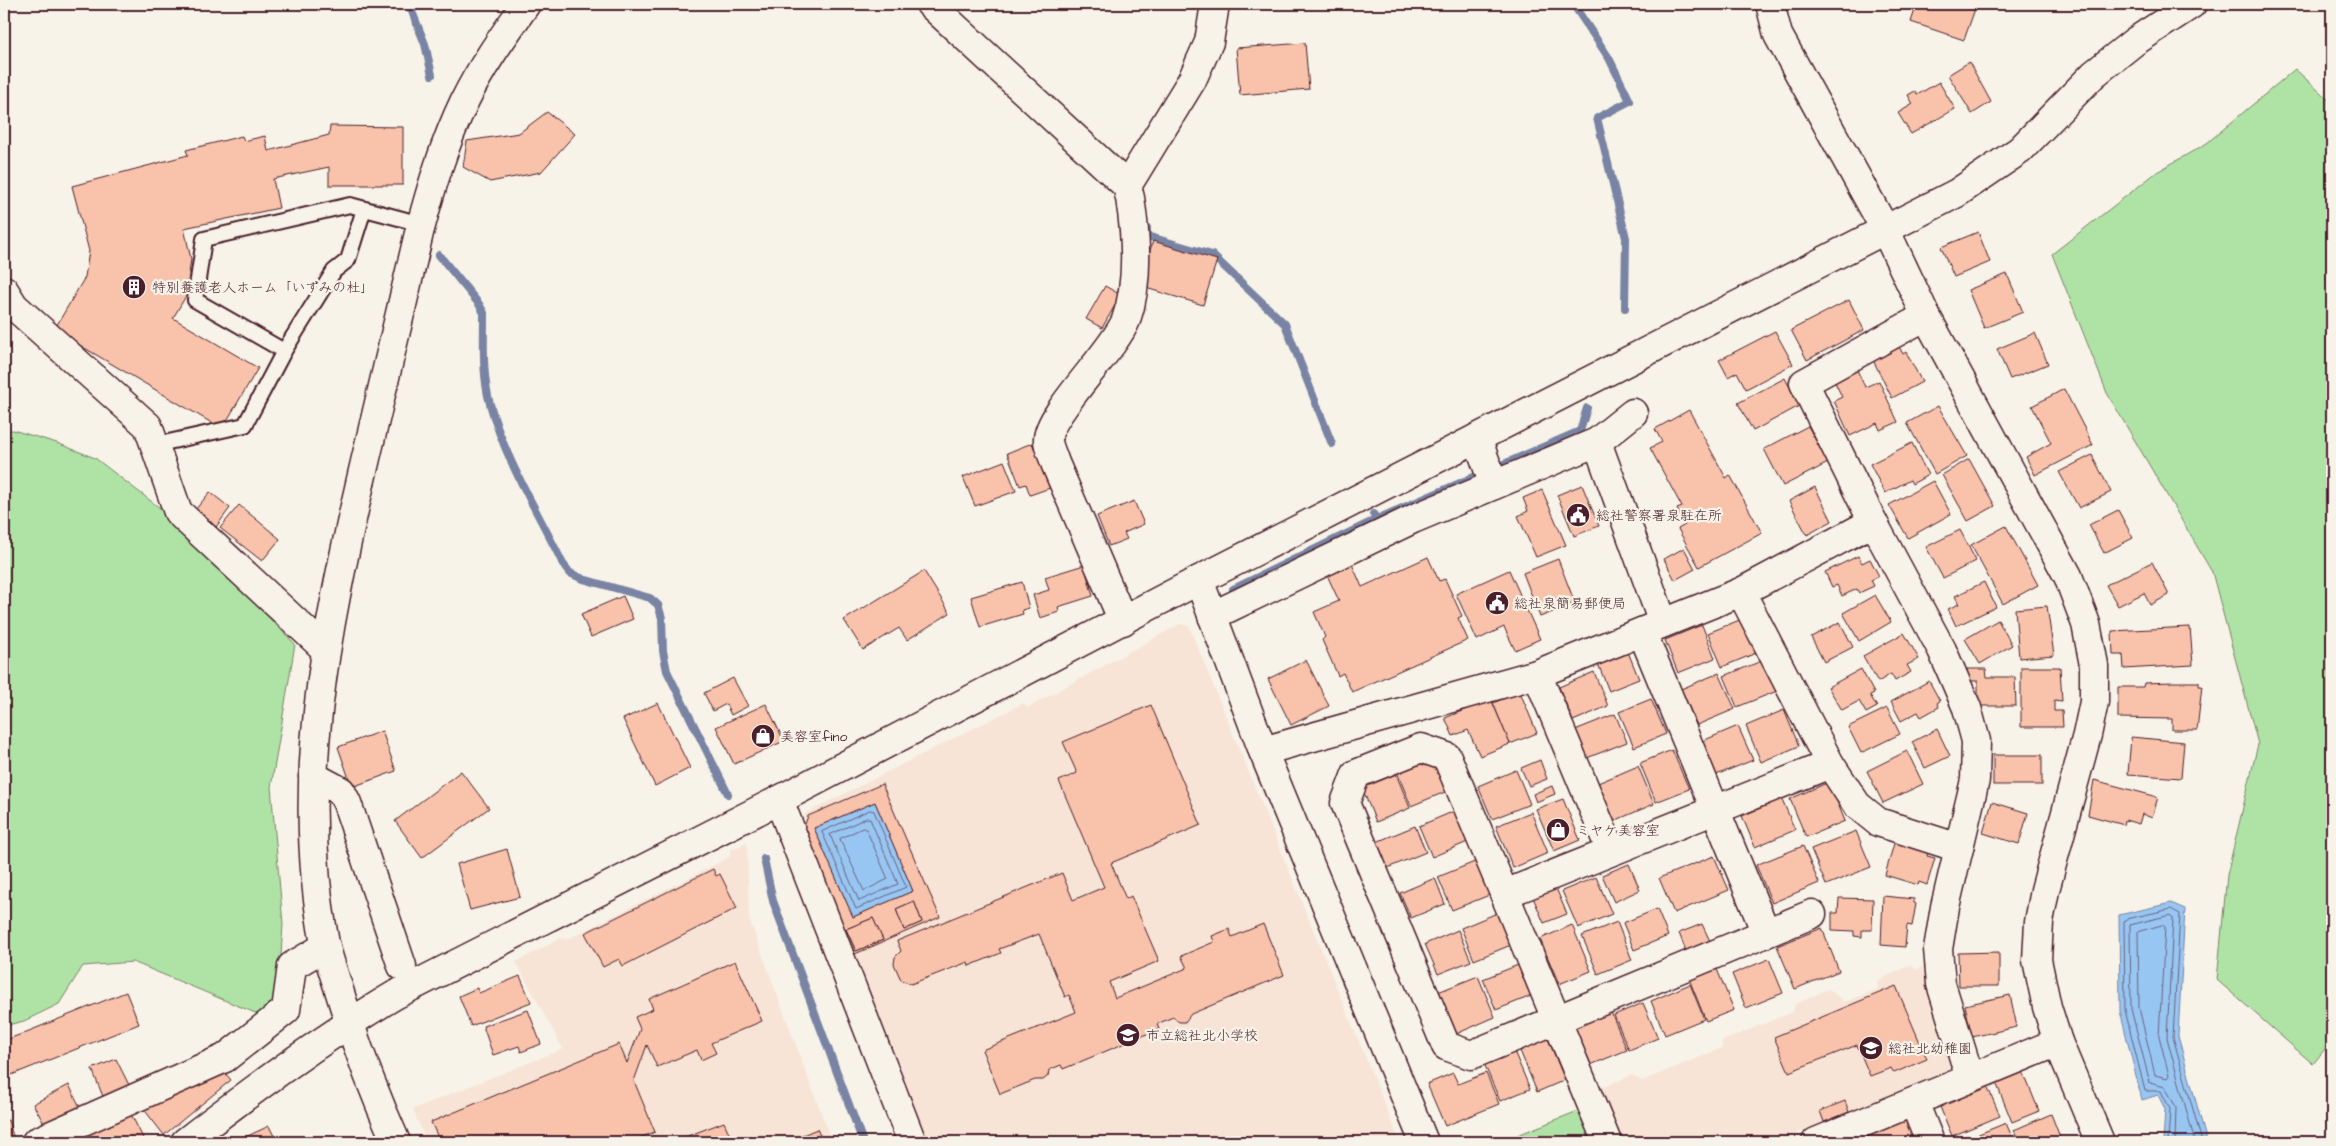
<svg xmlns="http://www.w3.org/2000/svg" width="2336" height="1146" font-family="'Architects Daughter','Klee One',sans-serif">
<rect width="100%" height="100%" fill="#f7f3e8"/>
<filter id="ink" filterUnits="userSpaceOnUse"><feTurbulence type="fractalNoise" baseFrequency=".02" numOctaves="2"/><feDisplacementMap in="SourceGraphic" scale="10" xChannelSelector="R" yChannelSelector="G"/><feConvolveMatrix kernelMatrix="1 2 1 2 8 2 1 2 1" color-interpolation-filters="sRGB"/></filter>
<g filter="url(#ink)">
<g fill="#f7e4d6">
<path d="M1180,624L1189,626L1400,1142H922L799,831L806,813L1024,703L1027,708Z"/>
<path d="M747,843L749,919L832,1142H426L413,1109L563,1049L516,962L562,938L568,939L730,857V850Z"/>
<path d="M1929,964L1940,1029L1952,1060L1947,1073L1777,1142H1621L1599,1089L1632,1075L1642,1081L1722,1048V1041L1793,1012L1795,1004L1829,989L1844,1002L1878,989L1877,981L1911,965L1916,970Z"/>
</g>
<g fill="#aee3a5" stroke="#7c8168">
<path d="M2295,69L2332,103V1040L2313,1064L2217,980L2227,875L2258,744L2212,572L2107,393L2052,254L2157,172L2207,143Z"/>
<path d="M13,430L57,443L95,458L169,515L295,644L271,787L283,924L278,1001L260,1015L133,962L83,966L59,1004L24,1021L4,1026V431Z"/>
<path d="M1583,1109L1596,1142H1500Z"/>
</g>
<g fill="#98c6f3" stroke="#7983a3">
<path d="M875,802L913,891L853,917L814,828Z"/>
<path d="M2171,903L2185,909L2178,1036L2207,1142H2163L2165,1109L2158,1095L2142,1100L2120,1011L2119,915Z"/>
</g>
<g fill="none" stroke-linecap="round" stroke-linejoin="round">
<g stroke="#69627b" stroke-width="1">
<path d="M870,810L874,811L906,887L856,909L822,832Z"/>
<path d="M867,818L870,819L898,884L859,901L830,835Z"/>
<path d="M863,828L866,829L888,879L864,891L840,839Z"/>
<path d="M2163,925L2165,927L2159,1036L2169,1075L2167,1078L2155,1075L2139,1008L2138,932Z"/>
<path d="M2168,1142L2170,1109L2161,1091H2145L2125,1010L2124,921L2126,919L2171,909L2180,914L2173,1037L2202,1142"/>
<path d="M2175,1142L2176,1107L2165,1087L2150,1083L2131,1009L2130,925L2170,915L2173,918L2167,1038L2195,1142"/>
</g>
<g stroke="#7983a3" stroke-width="8">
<path d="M409,4L425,44L432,75"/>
<path d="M1573,4L1609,58L1630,101L1597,118L1626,238L1625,308"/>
<path d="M1147,228V236L1212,255L1285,324L1332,444"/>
<path d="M439,255L479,304L484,313C484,343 482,375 490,404C505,460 538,512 563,564L570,573L583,579L650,598L658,605L662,618L663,651L667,671L728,794"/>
<path d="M1377,519L1580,431L1587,408"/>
<path d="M1233,589L1377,519L1373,514"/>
<path d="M764,859L773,901L863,1142"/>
</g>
</g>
<g fill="#f8c2ab" stroke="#4a1f2b" fill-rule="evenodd">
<path d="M1917,4H1969L1976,6L1964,40L1911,22Z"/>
<path d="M1305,43L1309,89L1240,95L1236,48Z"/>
<path d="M1969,62L1991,102L1972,114L1948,75Z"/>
<path d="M1939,82L1955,109L1911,134L1898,113L1913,104L1908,95L1915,91L1917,95Z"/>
<path d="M547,112L575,134L541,172L490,182L463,167L467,141L519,133Z"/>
<path d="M330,126L403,127V185H329V167L273,179L279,208L184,228L191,259L186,296L173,318L258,368L222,429L54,330L85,277L89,251L72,186L188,155L186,150L242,136L244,141L265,136L268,151L329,135Z"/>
<path d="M1978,232L1990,262L1954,277L1941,247Z"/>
<path d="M1153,241L1217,260L1203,305L1139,286Z"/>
<path d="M2007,274L2023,312L1984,328L1968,290Z"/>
<path d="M1105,286L1121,295L1102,328L1086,319Z"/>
<path d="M1849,300L1864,330L1807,360L1791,330Z"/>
<path d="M1775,331L1793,364L1746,389L1737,372L1728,377L1719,360Z"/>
<path d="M2035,333L2048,364L2010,379L1997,349Z"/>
<path d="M1898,345L1903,354L1906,352L1922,382L1892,398L1872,358Z"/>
<path d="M1856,368L1865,387L1879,381L1898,422L1880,430L1877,423L1850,436L1834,401L1842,397L1833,378Z"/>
<path d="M1785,378L1799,406L1753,431L1738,403Z"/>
<path d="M2064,389L2093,445L2035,475L2026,457L2051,443L2032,406Z"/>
<path d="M1938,406L1967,456L1935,474L1907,423Z"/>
<path d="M1689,410L1726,478L1730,475L1762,533L1699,567L1678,529L1685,525L1677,509L1682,507L1650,448L1662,442L1655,429Z"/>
<path d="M1808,426L1828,463L1783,486L1764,449Z"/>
<path d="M1032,443L1050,488L1030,495L1026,484L1020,486L1007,453Z"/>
<path d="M1912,443L1928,475L1912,484L1910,480L1885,493L1870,464Z"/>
<path d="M2092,455L2111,492L2079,508L2059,472Z"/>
<path d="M1969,459L1995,506L1968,521L1942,475Z"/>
<path d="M1004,461L1016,491L975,506L963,477Z"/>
<path d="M1933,481L1951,514L1908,538L1889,505Z"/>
<path d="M1582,485L1599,526L1574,536L1557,495Z"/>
<path d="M1815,487L1832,521L1807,535L1789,501Z"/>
<path d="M1542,490L1566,545L1536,557L1518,516L1528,511L1523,498Z"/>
<path d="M210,492L230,508L216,527L195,510Z"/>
<path d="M1134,501L1144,524L1124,533L1127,539L1109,546L1097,516Z"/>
<path d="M239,505L280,539L262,561L220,528Z"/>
<path d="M2118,510L2133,538L2104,553L2089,525Z"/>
<path d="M2006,526L2038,585L2003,604L1971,545Z"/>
<path d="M1960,530L1976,561L1943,578L1926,547Z"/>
<path d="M1684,548L1695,569L1675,580L1664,559Z"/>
<path d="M1858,556L1862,563L1870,559L1879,576L1871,580L1874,586L1859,593L1857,589L1842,596L1837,585L1832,587L1825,572Z"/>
<path d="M1428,557L1439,581L1445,579L1462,616L1458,618L1468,640L1352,692L1343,673L1338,676L1322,640L1325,637L1314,612L1339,601L1327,575L1352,564L1362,587Z"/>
<path d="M1558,559L1575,603L1540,617L1523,573Z"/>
<path d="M2152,562L2169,595L2150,605L2144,593L2118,606L2106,585Z"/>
<path d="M1084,565L1093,596L1058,607L1059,612L1040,618L1033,595L1049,590L1045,577Z"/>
<path d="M1509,570L1540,639L1515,650L1504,627L1477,640L1456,594Z"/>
<path d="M924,571L950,613L907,640L899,628L863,650L844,620Z"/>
<path d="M1022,582L1029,608L1022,610L1023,614L980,627L971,597Z"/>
<path d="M1984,582L1996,607L1956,626L1948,609L1959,604L1955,596Z"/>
<path d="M1875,595L1891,622L1859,641L1843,613Z"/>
<path d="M623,596L633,619L591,637L581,614Z"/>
<path d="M2047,606L2054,655L2019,658L2015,609Z"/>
<path d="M1742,619L1756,653L1722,667L1708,633Z"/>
<path d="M1998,620L2012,645L1980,664L1965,639Z"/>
<path d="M1840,622L1853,647L1824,662L1811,637Z"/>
<path d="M1702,625L1715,658L1678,673L1665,640Z"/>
<path d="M2190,627L2193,665L2124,669L2123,655H2113L2112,631Z"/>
<path d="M1904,633L1919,659L1907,665L1911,672L1895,681L1891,674L1878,682L1863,656Z"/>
<path d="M1626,647L1639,679L1609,691L1596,659Z"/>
<path d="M1306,660L1329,706L1291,725L1268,679Z"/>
<path d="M1764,660L1777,691L1737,707L1724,676Z"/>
<path d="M2021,667H2060L2062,701L2054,700V711H2062L2063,727H2021Z"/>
<path d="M1861,669L1874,693L1870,695L1877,707L1866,713L1859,701L1842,710L1828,687Z"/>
<path d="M1967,669H1986L1987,677H2015L2016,706H1978V681H1968Z"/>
<path d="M1594,672L1608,706L1573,721L1559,687Z"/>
<path d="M1719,673L1735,709L1697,725L1681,689Z"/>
<path d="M733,678L748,706L731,715L726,704L713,711L704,693Z"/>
<path d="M1929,681L1940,701L1937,703L1939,707L1921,717L1918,712L1901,721L1891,702Z"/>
<path d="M2173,682H2199V686H2202L2197,730H2172V719L2118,718V687H2143L2144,683Z"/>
<path d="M1520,692L1537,733L1510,744L1493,703Z"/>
<path d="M1491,699L1510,744L1480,756L1468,730L1453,736L1445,718Z"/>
<path d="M1651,699L1666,734L1634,747L1619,712Z"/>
<path d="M658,703L690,768L655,786L623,719Z"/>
<path d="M766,704L784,741L734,764L716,727Z"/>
<path d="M1151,705L1201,825L1111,863L1126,899L1131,896L1159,961L1109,982L1115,998L1187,968L1181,956L1214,942L1212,936L1229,929L1232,937L1263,924L1284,975L1191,1014L1185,1022H1179L1173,1017L1157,1024L1159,1029L1063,1069L1061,1065L1049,1070L1048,1076L1043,1080H1035L1000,1094L982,1050L1076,1012L1069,995L1065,997L1039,934L999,949L1001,953L969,966L968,962L911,984L901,980L894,964L895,957L901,951L897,941L1062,873L1073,900L1104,887L1059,781L1077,773L1063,742Z"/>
<path d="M1887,708L1900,734L1861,753L1848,727Z"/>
<path d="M1784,710L1799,746L1761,762L1746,726Z"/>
<path d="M1615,714L1627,742L1587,758L1575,730Z"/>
<path d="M1738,726L1753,760L1714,776L1700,742Z"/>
<path d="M1937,729L1950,756L1925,768L1912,742Z"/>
<path d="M382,731L396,771L352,787L338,747Z"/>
<path d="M2131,737L2184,742L2181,778L2128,774Z"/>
<path d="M1672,750L1689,789L1656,802L1640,763Z"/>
<path d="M1907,751L1923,784L1883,803L1867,771Z"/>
<rect x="1993" y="755" width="49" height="30"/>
<path d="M1436,756L1450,790L1411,806L1397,772Z"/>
<path d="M1540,760L1547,779L1529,786L1521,768Z"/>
<path d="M1638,766L1654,804L1614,821L1598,783Z"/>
<path d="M1516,770L1530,804L1492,819L1478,786Z"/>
<path d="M461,771L489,808L422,858L395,821Z"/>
<path d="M1396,774L1410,808L1376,822L1362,788Z"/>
<path d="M2094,780L2158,797L2152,818L2142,814L2139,824L2125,820L2124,825L2088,815Z"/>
<path d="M1829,782L1845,821L1806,837L1790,799Z"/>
<path d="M882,784L940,917L855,954L802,832L808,816ZM875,802L913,891L853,917L814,828ZM914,901L922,922L904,930L896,909ZM873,918L883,940L856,951L846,929Z"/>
<path d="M1552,786L1555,794L1536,802L1533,794Z"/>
<path d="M1563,799L1580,840L1554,851L1536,809Z"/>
<path d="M1782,799L1795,830L1755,847L1742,816Z"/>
<path d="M1992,802L2028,813L2019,844L1983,833Z"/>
<path d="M1457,810L1470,841L1432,857L1419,826Z"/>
<path d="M1531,812L1548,853L1513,868L1496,826Z"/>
<path d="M1415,826L1426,852L1385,869L1374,843Z"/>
<path d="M1856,831L1871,867L1826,885L1811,849Z"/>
<path d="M1895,840L1929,850L1927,856L1935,858L1927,885L1919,882L1918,885L1885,875Z"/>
<path d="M1803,846L1819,883L1772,903L1756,865Z"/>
<path d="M507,849L520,897L470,910L457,864Z"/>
<path d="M1714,856L1729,890L1674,913L1659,878Z"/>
<path d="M1477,861L1492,894L1452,910L1438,877Z"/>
<path d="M1629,864L1640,890L1614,902L1602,875Z"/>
<path d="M713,869L716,876L720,874L737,908L623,966L619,959L603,967L585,933Z"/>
<path d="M1596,877L1612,914L1578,928L1562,891Z"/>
<path d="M1435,878L1445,904L1411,918L1400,893Z"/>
<path d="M1555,886L1567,914L1544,923L1532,895Z"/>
<path d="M1883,896L1914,899V903L1916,904L1912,926L1907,925L1905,947L1881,945Z"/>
<path d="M1839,898L1873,899L1872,930H1862V937L1854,936V931L1832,930V913H1838Z"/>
<path d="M914,901L922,922L904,930L896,909Z"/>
<path d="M1657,909L1668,936L1634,950L1623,923Z"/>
<path d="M1502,911L1516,943L1474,960L1461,928Z"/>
<path d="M873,918L883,940L856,951L846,929Z"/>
<path d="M1617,922L1632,960L1598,974L1582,936Z"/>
<path d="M1702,924L1710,941L1686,951L1679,933Z"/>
<path d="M1572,925L1591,971L1559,984L1540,939Z"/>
<path d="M1822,928L1839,971L1795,989L1777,946Z"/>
<path d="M1458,930L1471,961L1438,974L1425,944Z"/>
<path d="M1999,952V986H1959L1958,953Z"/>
<path d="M1769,959L1783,993L1746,1008L1732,974Z"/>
<path d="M735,961L762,1021L711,1043L716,1053L701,1060L697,1050L657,1067L647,1045L634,1081L655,1132L634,1140V1142H440L431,1122L619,1044L627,1063L640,1029L635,1017L653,1009L649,999Z"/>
<path d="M1518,965L1531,996L1496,1010L1483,979Z"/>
<path d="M1716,967L1734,1010L1706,1021L1689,979Z"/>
<path d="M520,976L531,1002L471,1026L459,996L477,988L479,993Z"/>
<path d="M1478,976L1495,1017L1456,1034L1438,992Z"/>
<path d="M1690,984L1704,1019L1665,1035L1651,1001Z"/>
<path d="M1896,986L1927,1059L1894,1073L1891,1068L1870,1076L1857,1045L1789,1072L1774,1037Z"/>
<path d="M126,992L139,1024L9,1076L4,1063V1041Z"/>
<path d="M2010,995L2017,1027L1972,1037L1965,1005Z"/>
<path d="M1643,1003L1658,1038L1629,1050L1614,1015Z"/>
<path d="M528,1010L541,1044L521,1052L519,1046L493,1055L483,1026Z"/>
<path d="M1611,1012L1627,1050L1588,1066L1573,1028Z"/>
<path d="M1546,1034L1565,1080L1537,1092L1518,1046Z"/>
<path d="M1513,1049L1530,1089L1500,1101L1483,1061Z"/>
<path d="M116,1059L134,1095L106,1104L92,1069Z"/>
<path d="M219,1066L231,1080L164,1135L143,1108Z"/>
<path d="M2022,1069L2039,1111L2012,1122L1995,1080Z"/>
<path d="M1453,1073L1458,1084L1486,1073L1499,1104L1445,1126L1427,1084Z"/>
<path d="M1986,1083L2000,1116L1952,1136L1938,1102Z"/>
<path d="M69,1085L81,1109L46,1127L33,1104Z"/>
<path d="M1845,1101L1849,1112L1824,1122L1820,1111Z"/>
<path d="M130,1112L145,1142H69Z"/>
<path d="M2051,1114L2062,1142H2019L2014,1130Z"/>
<path d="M8,1120L14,1139L4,1142V1121Z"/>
<path d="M1906,1120L1915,1142H1863L1862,1138Z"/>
<path d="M724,1122L733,1142H672Z"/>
<path d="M2006,1123L2014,1142H1959Z"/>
<path d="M269,1126L277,1142H235Z"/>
<path d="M817,1129L823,1142H786Z"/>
</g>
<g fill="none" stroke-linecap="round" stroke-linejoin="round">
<g stroke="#4a1f2b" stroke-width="18">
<g id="service">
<path d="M364,209L348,260L334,271L284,351L195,300L204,239L350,205L421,224"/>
<path d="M155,445L245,425L284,351"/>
</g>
</g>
<g stroke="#4a1f2b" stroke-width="31">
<g id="minor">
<path d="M930,4L1127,186L1130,198C1136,236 1139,283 1126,320C1114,351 1045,416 1048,441C1049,449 1053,456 1055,463L1123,621"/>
<path d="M1127,186L1192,80L1209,42L1215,4"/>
<path d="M4,290L14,306L148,426L178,512L325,649"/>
<path d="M1926,316L1804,383L1873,522L1942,650L1967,708L1976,741L1975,780L1945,907L1938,949L1941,984L1970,1078"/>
<path d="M1477,438L1494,485"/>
<path d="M1597,442L1663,623"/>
<path d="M1741,592L1830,764L1857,805L1878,822L1959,848"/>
<path d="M1212,616L1413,519L1597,442L1633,413"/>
<path d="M1642,632L1766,933"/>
<path d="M1537,674L1611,851"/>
<path d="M1263,751L1537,674L1741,592L1873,522"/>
<path d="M313,776L341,791L347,803L402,966"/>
<path d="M779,800L912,1142"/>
<path d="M1505,894L1830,764"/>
<path d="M1914,1102L1930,1142"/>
<path d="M36,1142L225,1058L286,1010L292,966L326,946"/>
<path d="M1607,1142C1554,1014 1501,885 1447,757L1421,748L1356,774L1345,803L1446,1046L1471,1055L1812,914"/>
<path d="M1816,1142L2058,1042"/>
</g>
</g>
<g stroke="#4a1f2b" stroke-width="31">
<g id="tertiary">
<path d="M1770,4L1778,35L1885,229L1926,316L2068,576L2086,624L2094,665V702L2087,735L2045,890L2039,922L2037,960L2047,1007L2058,1042L2100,1142"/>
<path d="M1199,580L1263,751L1424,1142"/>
<path d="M185,1142C253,1090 321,1039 395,995L779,800L1199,580L1957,193L2020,150L2094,74L2134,42L2192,4"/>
<path d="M396,1142C374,1093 356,1045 340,993C335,977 329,960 325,944C294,783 326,632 362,475C381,394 400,314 419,233C431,188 444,144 464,102C481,67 504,35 526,4"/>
</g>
</g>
<use href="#service" stroke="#f7f3e8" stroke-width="14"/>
<use href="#minor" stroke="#f7f3e8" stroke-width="28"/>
<use href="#tertiary" stroke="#f7f3e8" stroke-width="28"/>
</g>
</g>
<defs>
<g id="building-disc" transform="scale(1.25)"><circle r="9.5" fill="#4a1f2b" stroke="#f7f3e8"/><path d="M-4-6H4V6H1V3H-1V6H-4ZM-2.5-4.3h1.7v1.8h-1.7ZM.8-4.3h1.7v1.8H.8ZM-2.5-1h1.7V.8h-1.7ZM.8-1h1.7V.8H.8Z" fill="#fff"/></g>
<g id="civic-disc" transform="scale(1.25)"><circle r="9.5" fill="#4a1f2b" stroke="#f7f3e8"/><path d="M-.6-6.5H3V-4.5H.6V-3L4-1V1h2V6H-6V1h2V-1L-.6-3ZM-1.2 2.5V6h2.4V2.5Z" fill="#fff"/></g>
<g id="shop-disc" transform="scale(1.25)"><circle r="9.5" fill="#4a1f2b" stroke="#f7f3e8"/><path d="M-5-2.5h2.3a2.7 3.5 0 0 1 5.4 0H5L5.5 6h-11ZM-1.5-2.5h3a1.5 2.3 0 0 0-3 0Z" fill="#fff"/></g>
<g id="school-disc" transform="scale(1.25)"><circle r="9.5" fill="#4a1f2b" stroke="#f7f3e8"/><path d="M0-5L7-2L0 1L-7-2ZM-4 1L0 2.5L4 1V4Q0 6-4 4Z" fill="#fff"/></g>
</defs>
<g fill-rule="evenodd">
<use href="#building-disc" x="134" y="287"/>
<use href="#civic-disc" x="1578" y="515"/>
<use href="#civic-disc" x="1497" y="603"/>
<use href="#shop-disc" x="763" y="736"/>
<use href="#shop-disc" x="1558" y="830"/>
<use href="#school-disc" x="1128" y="1035"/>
<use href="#school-disc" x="1871" y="1048"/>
</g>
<g text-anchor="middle" stroke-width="4.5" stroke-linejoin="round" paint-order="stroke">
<g font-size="14" fill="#4a1f2b" stroke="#f7f3e8" text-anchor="start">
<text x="152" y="292">特別養護老人ホーム「いずみの杜」</text>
<text x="1596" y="520">総社警察署泉駐在所</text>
<text x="1514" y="608">総社泉簡易郵便局</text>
<text x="780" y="741">美容室fino</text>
<text x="1576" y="835">ミヤケ美容室</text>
<text x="1146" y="1040">市立総社北小学校</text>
<text x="1888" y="1053">総社北幼稚園</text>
</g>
</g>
<rect width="2336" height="1146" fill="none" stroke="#f7f3e8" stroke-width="20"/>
<rect x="10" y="10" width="2316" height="1126" fill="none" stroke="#4a1f2b" stroke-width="2" filter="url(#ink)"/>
</svg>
